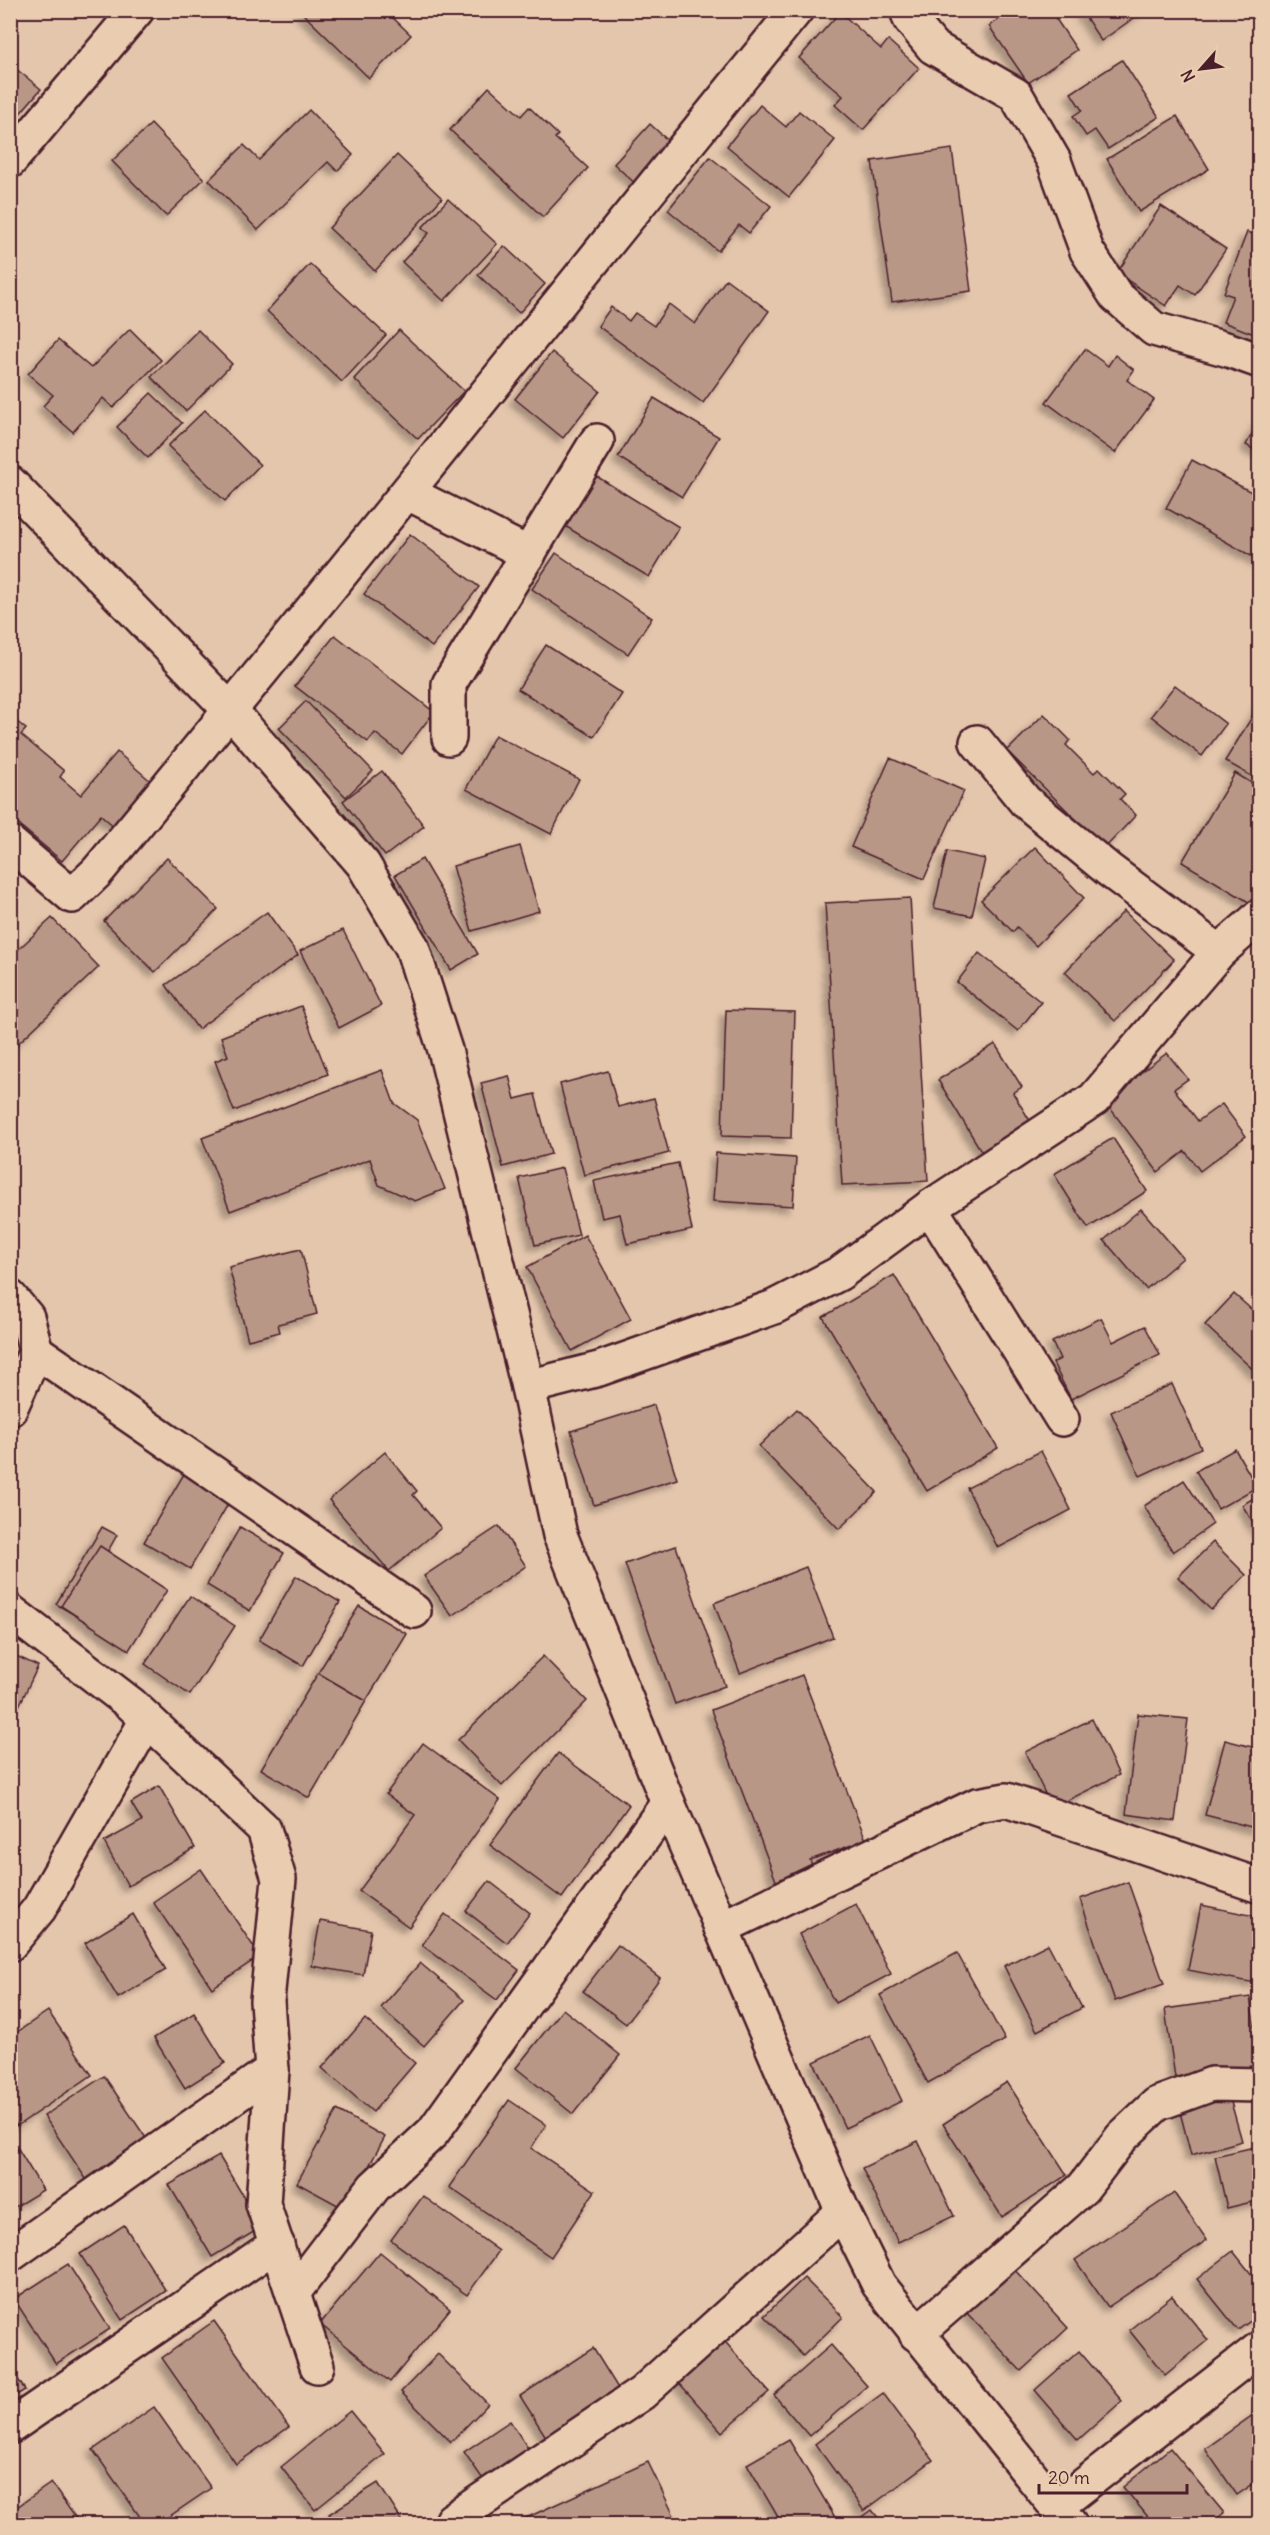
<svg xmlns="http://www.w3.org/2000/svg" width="1270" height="2535" font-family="Delius,sans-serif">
<defs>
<filter id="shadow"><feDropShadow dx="-5.5" dy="5.5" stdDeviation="3" flood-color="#0004"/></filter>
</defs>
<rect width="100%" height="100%" fill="#e4c6ac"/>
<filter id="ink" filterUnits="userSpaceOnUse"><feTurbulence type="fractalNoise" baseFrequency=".0167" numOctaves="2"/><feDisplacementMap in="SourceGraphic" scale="12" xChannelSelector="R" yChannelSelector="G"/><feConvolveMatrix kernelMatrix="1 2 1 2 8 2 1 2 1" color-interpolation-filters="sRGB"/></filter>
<g filter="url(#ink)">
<g fill="#b99787" stroke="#4a1f2b" stroke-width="1.5" filter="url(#shadow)">
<path d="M299,10H394L390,15L411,35L369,78Z"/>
<path d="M1013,10H1050L1077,50L1028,83L989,26Z"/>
<path d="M1081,10H1145L1101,41Z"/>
<path d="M840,12L881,49L888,40L919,68L863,130L835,105L843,96L799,58Z"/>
<path d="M1122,60L1159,117L1108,149L1095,130L1086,136L1073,116L1082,110L1071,93Z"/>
<path d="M10,64L41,89L10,125Z"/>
<path d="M489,87L521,116L529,107L558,135L555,138L588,168L543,217L450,130Z"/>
<path d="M760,105L786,127L799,111L835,140L789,197L727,146Z"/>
<path d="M309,110L353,155L337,171L328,162L258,230L209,180L244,145L259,160Z"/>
<path d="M1177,116L1209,169L1139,212L1107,159Z"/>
<path d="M151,124L204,179L166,216L112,161Z"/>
<path d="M650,124L676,148L640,188L614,164Z"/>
<path d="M952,149L971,291L892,302L872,161Z"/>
<path d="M397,155L442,198L375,271L329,228Z"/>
<path d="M710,157L771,206L749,233L739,225L718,251L668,210Z"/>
<path d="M448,199L497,244L444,301L402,262L429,233L422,228Z"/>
<path d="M1161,206L1226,249L1195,295L1180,285L1166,306L1117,273Z"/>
<path d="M1247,232L1260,237V333L1254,331V334L1223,322L1233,296L1224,293Z"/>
<path d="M504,246L545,284L519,313L478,275Z"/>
<path d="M310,264L386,335L342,382L267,311Z"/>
<path d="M726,279L769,311L703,403L598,326L611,307L629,321L635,313L654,326L669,304L695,324Z"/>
<path d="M130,329L161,360L113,408L103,398L73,432L43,406L53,395L28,374L58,340L91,368Z"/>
<path d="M198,330L232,364L186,411L151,377Z"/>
<path d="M399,330L464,391L418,439L354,379Z"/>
<path d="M1085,349L1108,366L1115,355L1134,370L1127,380L1154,400L1115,453L1046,402Z"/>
<path d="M552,352L600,391L563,438L515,399Z"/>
<path d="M151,393L182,423L148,458L117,427Z"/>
<path d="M654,398L719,437L682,497L618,457Z"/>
<path d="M205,410L260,465L225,501L168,446Z"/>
<path d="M1260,419V453L1246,445Z"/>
<path d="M1192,460L1253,493L1260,481V561L1166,508Z"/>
<path d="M596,476L679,527L649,577L565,526Z"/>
<path d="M410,534L479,587L432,647L364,594Z"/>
<path d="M556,553L652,618L628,654L532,589Z"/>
<path d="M335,635L434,712L402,754L375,733L368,742L295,686Z"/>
<path d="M546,645L622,694L594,737L518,689Z"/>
<path d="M1175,685L1226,724L1202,756L1151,716Z"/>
<path d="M306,701L373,771L346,797L279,728Z"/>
<path d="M1260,704V781L1225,761Z"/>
<path d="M1044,714L1070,740L1066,745L1094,773L1099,768L1125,794L1120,799L1136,815L1105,848L1007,751Z"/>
<path d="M10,716L26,729L21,735L64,771L60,777L81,795L117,752L153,783L116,828L101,815L62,861L18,824L10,833Z"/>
<path d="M495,735L579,779L551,834L466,789Z"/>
<path d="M890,758L964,791L924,879L851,847Z"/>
<path d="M382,771L424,826L385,856L343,801Z"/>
<path d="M1235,773L1260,788V848L1255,856L1260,859V904L1257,907L1182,862Z"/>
<path d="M520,846L539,911L472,931L453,866Z"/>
<path d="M1035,847L1084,898L1036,946L1017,927L1013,932L981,900Z"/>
<path d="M947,851L985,859L972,916L934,908Z"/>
<path d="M167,858L218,909L155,972L104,921Z"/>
<path d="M422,859L478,954L451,970L395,875Z"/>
<path d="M910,898L928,1181L842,1185L825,903Z"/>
<path d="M1124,911L1174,960L1115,1021L1065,972Z"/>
<path d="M267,912L298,955L198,1029L166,985Z"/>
<path d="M52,918L99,967L10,1051V957Z"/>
<path d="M343,930L381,1006L339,1028L300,951Z"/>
<path d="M979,953L1041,1002L1018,1031L957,982Z"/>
<path d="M301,1006L328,1074L234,1111L215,1061L228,1056L221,1037Z"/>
<path d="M726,1010L795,1012L791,1138L722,1136Z"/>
<path d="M995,1044L1022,1087L1013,1093L1032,1124L983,1154L938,1080Z"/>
<path d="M1167,1053L1188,1079L1174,1089L1198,1121L1222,1104L1246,1136L1200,1171L1185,1151L1158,1172L1104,1100Z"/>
<path d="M382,1070L394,1103L417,1120L445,1189L415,1201L379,1185L370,1159L230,1211L202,1138Z"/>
<path d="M608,1071L618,1107L654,1098L669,1153L584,1175L560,1084Z"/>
<path d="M509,1076L515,1099L535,1094L551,1154L503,1167L481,1083Z"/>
<path d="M1113,1138L1147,1191L1088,1228L1054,1174Z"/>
<path d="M716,1153L796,1158L793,1206L713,1201Z"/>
<path d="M678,1163L692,1230L627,1244L620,1214L602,1218L594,1181Z"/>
<path d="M562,1168L579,1235L535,1245L519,1178Z"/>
<path d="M1141,1209L1183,1258L1146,1289L1104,1240Z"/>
<path d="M585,1235L631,1319L572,1351L527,1267Z"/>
<path d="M301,1249L317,1314L278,1324L280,1332L248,1340L229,1267Z"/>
<path d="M894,1275L998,1448L927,1491L823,1317Z"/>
<path d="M1234,1294L1260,1317V1376L1205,1325Z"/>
<path d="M1101,1318L1113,1342L1145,1326L1160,1355L1071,1399L1053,1363L1060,1359L1052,1342Z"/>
<path d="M1172,1384L1201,1448L1140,1476L1111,1412Z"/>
<path d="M654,1405L677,1479L594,1505L571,1431Z"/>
<path d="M797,1409L877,1492L839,1529L759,1446Z"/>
<path d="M1235,1449L1257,1487L1218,1509L1196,1471Z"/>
<path d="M1041,1451L1071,1510L998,1548L967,1488Z"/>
<path d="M385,1452L417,1491L413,1495L441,1528L389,1571L329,1500Z"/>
<path d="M188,1467L234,1494L190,1569L144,1542Z"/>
<path d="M1184,1480L1213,1524L1173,1552L1144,1506Z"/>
<path d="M1260,1494V1533L1242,1505Z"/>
<path d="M499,1526L526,1566L452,1616L424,1576Z"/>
<path d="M102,1527L117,1535L96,1572L104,1578L112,1565L148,1588L117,1640L56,1604Z"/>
<path d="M240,1527L284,1553L250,1611L207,1585Z"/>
<path d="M1213,1542L1246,1575L1211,1610L1178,1577Z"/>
<path d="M100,1546L167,1590L129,1650L61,1606Z"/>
<path d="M676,1546L725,1686L675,1704L625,1564Z"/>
<path d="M806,1567L833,1637L740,1673L714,1603Z"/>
<path d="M296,1576L340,1602L303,1666L259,1640Z"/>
<path d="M190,1596L235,1626L190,1695L145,1664Z"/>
<path d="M359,1606L407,1634L366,1701L318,1673Z"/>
<path d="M10,1653L38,1666L10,1725Z"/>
<path d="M543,1656L587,1701L502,1786L458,1740Z"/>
<path d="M318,1673L366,1701L309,1798L261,1769Z"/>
<path d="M802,1675L866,1840L810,1860L819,1882L778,1886L711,1710Z"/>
<path d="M1138,1714L1188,1719L1175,1821L1126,1814Z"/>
<path d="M1092,1719L1119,1775L1052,1808L1025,1752Z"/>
<path d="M1225,1740L1260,1749L1259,1829L1205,1815Z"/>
<path d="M423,1743L500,1800L409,1927L359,1891L415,1815L386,1794Z"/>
<path d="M558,1753L629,1805L562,1898L490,1845Z"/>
<path d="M159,1786L195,1848L128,1886L104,1842L142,1821L131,1803Z"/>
<path d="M201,1869L260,1956L212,1988L153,1902Z"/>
<path d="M489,1881L530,1913L507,1943L466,1911Z"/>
<path d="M1128,1882L1164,1984L1115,2001L1080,1899Z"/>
<path d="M856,1904L891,1974L835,2003L799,1934Z"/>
<path d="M1201,1905L1260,1917V1963L1255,1983L1188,1970Z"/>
<path d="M133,1914L166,1970L118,1998L85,1943Z"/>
<path d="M445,1914L519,1970L497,2000L422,1945Z"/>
<path d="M320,1921L371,1930L363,1975L312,1966Z"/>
<path d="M1048,1944L1082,2008L1037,2031L1004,1966Z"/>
<path d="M618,1945L660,1978L626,2024L583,1991Z"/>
<path d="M957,1953L1005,2040L928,2083L880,1995Z"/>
<path d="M420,1963L464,2000L424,2046L381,2008Z"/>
<path d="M1250,1997L1260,2065L1175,2077L1165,2009Z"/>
<path d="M563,2009L620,2055L573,2114L516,2068Z"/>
<path d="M48,2011L92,2075L17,2126L10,2116V2037Z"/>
<path d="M194,2013L225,2063L185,2088L154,2038Z"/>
<path d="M365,2019L415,2063L373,2112L322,2068Z"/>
<path d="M870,2035L902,2101L845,2128L814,2062Z"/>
<path d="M104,2076L146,2138L86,2179L44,2116Z"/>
<path d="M1007,2082L1067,2175L1002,2217L943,2124Z"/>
<path d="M1229,2095L1242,2141L1191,2155L1179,2108Z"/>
<path d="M509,2100L546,2125L531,2148L595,2191L551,2257L449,2187Z"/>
<path d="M337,2110L385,2137L345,2209L297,2183Z"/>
<path d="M11,2137L43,2190L10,2210V2137Z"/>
<path d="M918,2141L954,2216L898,2242L862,2168Z"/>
<path d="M1259,2146L1260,2200L1227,2208L1215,2156Z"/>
<path d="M219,2156L262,2227L212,2257L169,2185Z"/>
<path d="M1174,2193L1207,2240L1108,2307L1075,2260Z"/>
<path d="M423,2196L499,2251L467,2295L391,2240Z"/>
<path d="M124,2225L166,2291L122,2320L80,2254Z"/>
<path d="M1233,2251L1260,2285V2314L1238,2330L1197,2279Z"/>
<path d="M380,2252L450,2309L390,2382L320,2324Z"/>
<path d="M68,2264L110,2329L56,2364L14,2299Z"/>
<path d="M1013,2268L1068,2328L1021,2371L966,2312Z"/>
<path d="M804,2278L843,2317L803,2356L764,2316Z"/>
<path d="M1172,2296L1208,2340L1165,2375L1129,2330Z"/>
<path d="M214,2321L289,2427L236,2464L162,2358Z"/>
<path d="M721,2337L769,2392L722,2432L675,2378Z"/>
<path d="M831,2345L867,2386L809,2436L774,2395Z"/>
<path d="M593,2348L621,2393L548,2440L520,2396Z"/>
<path d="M1079,2351L1122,2401L1078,2440L1035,2390Z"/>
<path d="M438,2354L488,2404L451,2442L401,2392Z"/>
<path d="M10,2367L25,2390L10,2399Z"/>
<path d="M883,2393L933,2460L864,2511L815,2444Z"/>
<path d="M154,2407L211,2488L158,2524H145L93,2450Z"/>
<path d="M1260,2410V2479L1237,2495L1205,2449Z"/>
<path d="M350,2411L385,2454L315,2510L281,2467Z"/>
<path d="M510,2421L532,2454L487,2485L464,2452Z"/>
<path d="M789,2440L839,2524H782L747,2464Z"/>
<path d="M1170,2448L1224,2513L1210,2524H1154L1123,2487Z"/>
<path d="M648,2462L678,2524H513Z"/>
<path d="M51,2483L80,2524H10V2512Z"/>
<path d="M378,2483L404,2524H336L329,2514Z"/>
<path d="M872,2510L883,2524H853Z"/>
</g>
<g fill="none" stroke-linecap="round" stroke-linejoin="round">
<g stroke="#4a1f2b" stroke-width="38">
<g id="minor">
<path d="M907,10L910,19L933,47L1016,95L1054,161L1087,251L1116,296L1154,329L1229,350L1260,361"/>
<path d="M10,161L137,10"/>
<path d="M10,483L231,711L363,864L412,947L445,1050L528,1387L560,1535L668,1803L843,2212L879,2285L1070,2524"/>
<path d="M408,493L529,554"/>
<path d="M449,738V684L597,441"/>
<path d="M977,742L1025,801L1109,870L1219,952"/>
<path d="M10,843L72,896L97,872C333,588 562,297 796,10"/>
<path d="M930,1207L1062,1419"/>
<path d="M10,1297L27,1317L36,1351L10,1409"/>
<path d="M36,1351L414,1611"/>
<path d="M528,1387L599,1369L774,1307L840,1273L930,1207L1094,1099L1219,952L1260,916"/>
<path d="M10,1611L131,1704L264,1829L279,1879L267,2001L272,2070L263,2204L317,2366"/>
<path d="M721,1928L977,1805L1006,1800L1260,1886"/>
<path d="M10,1944L39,1909L147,1720"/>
<path d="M10,2255L272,2070"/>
<path d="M293,2293L374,2187L433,2132L668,1803"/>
<path d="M916,2334L1083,2188L1122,2137L1157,2104L1212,2084L1260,2085"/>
<path d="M10,2427L277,2244"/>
<path d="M1056,2507L1260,2348"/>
<path d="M452,2520L642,2393L843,2212"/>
</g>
</g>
<use href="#minor" stroke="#eacdb1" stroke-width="33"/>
</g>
</g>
<rect width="1270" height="2535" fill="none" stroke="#eacdb1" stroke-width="36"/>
<rect x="18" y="18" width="1234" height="2499" fill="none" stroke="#4a1f2b" stroke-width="2" filter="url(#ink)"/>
<g transform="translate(1201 69) rotate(242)" stroke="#eacdb1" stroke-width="4.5" paint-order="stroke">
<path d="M0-4.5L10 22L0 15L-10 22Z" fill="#4a1f2b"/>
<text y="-9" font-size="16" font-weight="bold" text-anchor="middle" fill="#4a1f2b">N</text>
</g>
<path d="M1039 2484v9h148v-9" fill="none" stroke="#4a1f2b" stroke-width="3"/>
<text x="1048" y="2484" font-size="18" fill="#4a1f2b" stroke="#eacdb1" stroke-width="4.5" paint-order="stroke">20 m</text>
</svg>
